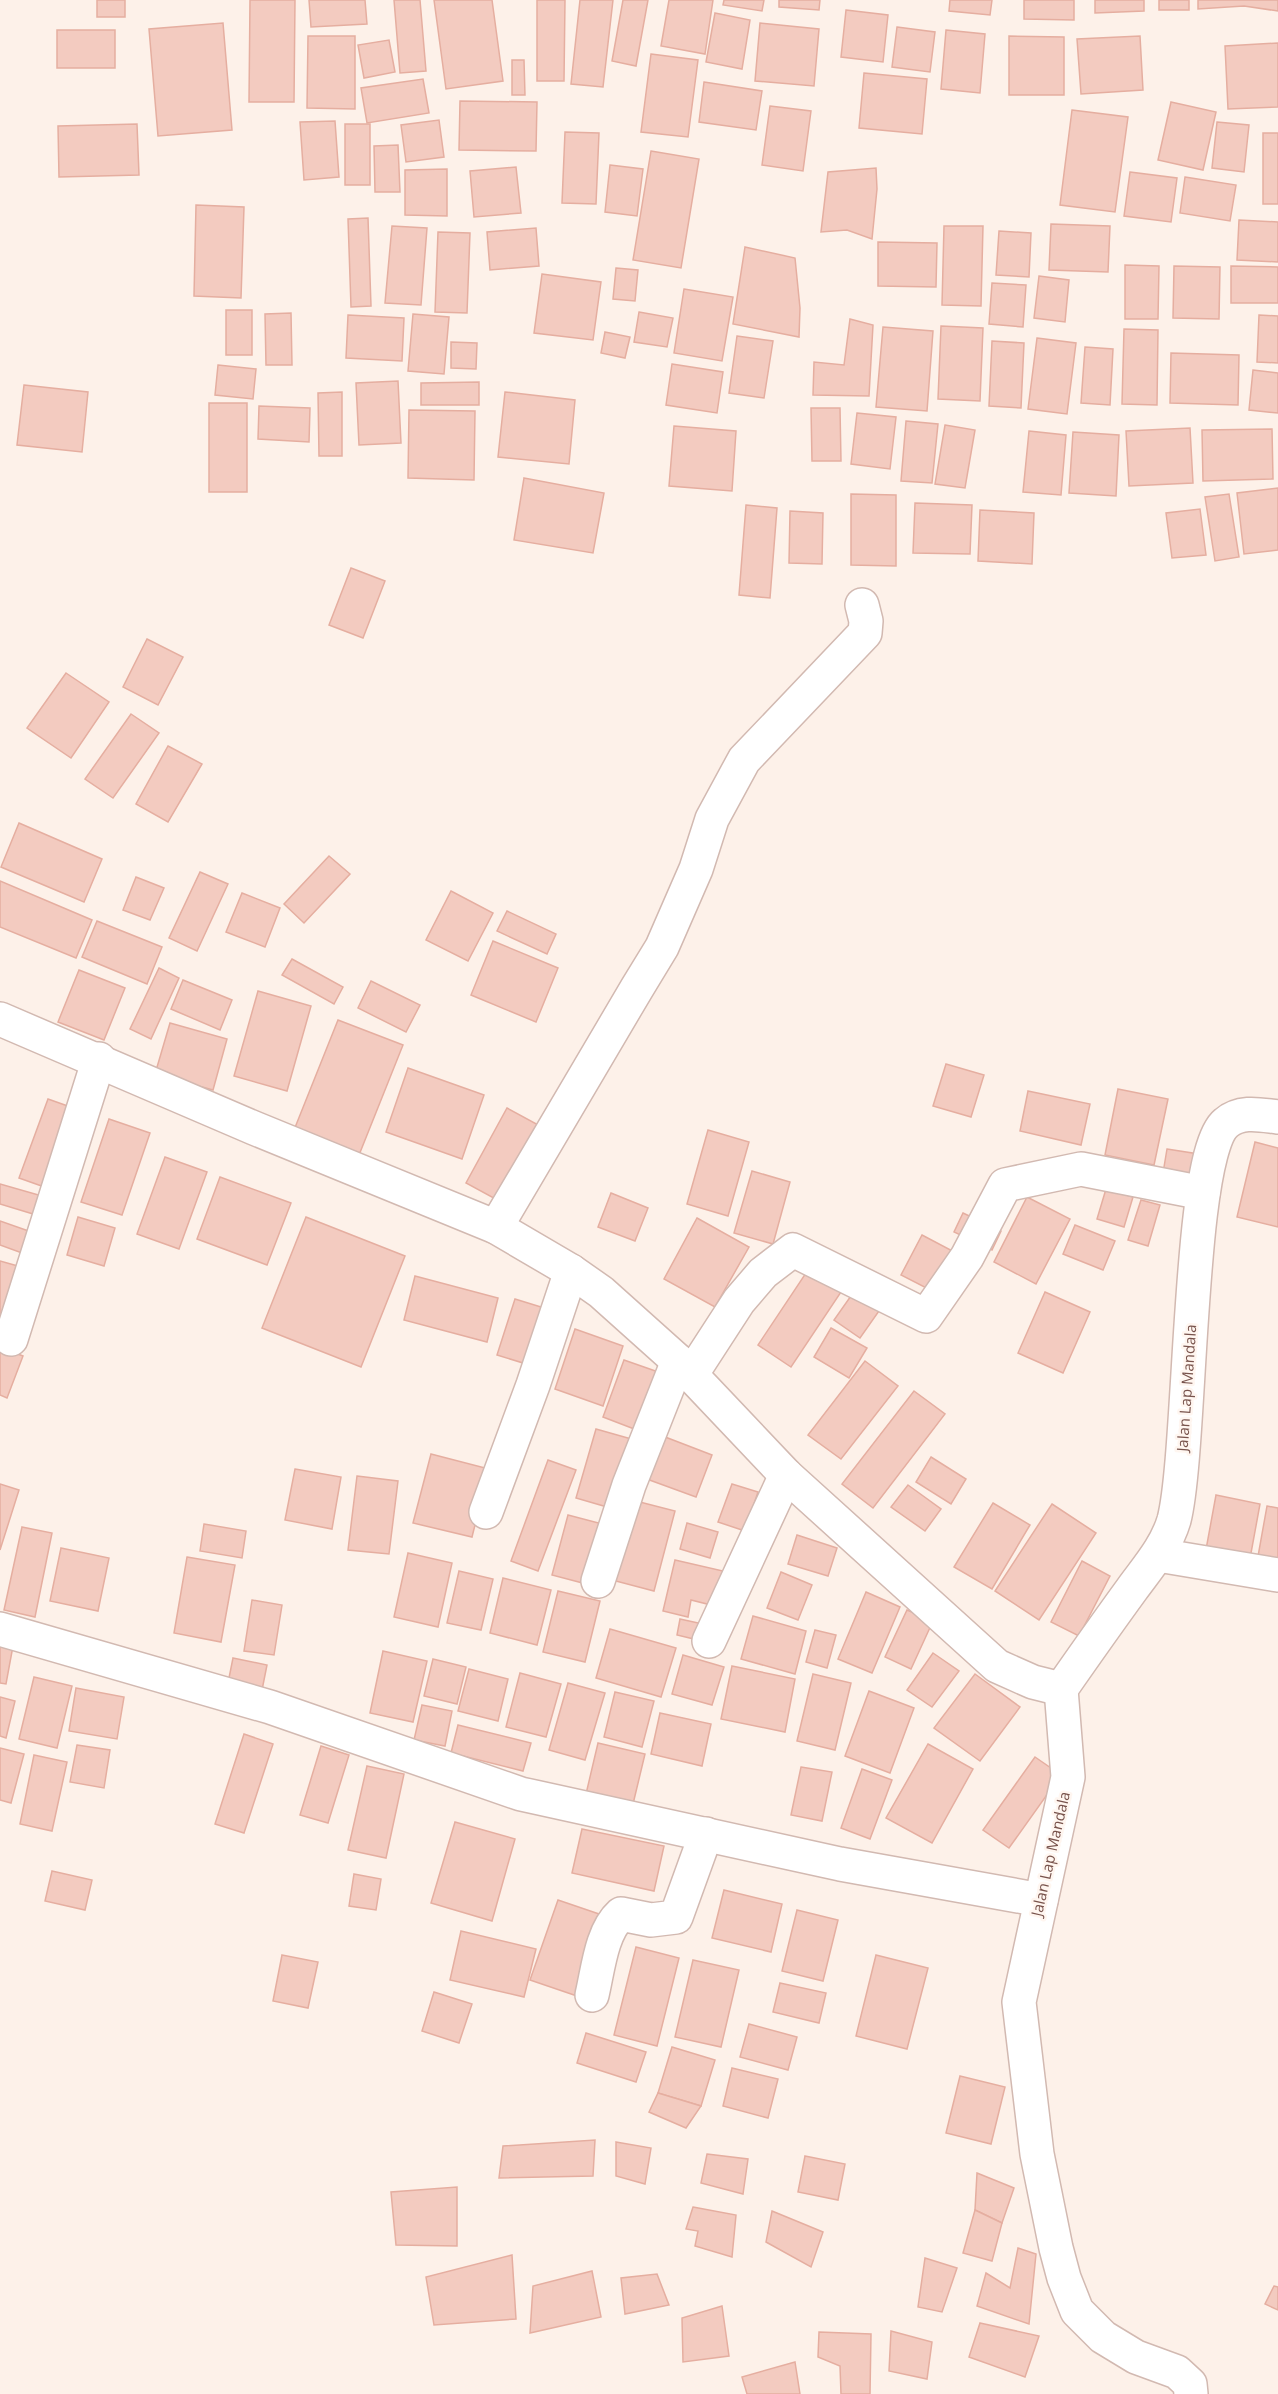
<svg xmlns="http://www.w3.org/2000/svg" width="1278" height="2394" font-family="'Open Sans',sans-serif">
<rect width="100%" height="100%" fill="#fdf1e9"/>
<g fill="#f3cbc0" stroke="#e5aea0" stroke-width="1.5">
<rect x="97" y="0" width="28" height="17"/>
<path d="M250,0H295L294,102H249Z"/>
<path d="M309,0H365L367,24L311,27Z"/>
<path d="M394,0H420L426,71L400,73Z"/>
<path d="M434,0H492L503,81L446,89Z"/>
<path d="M537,0H565L564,81H537Z"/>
<path d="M580,0H613L603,87L571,84Z"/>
<path d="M623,0H648L636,66L612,61Z"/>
<path d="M669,0H713L705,54L661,46Z"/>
<path d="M724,0H764L762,11L723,5Z"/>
<path d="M779,0H820L819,10L779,7Z"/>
<path d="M950,0H992L990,15L949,11Z"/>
<path d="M1024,0H1074V20L1024,19Z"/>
<path d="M1095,0H1144V11L1095,13Z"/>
<rect x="1159" y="0" width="30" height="10"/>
<path d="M1198,0H1278V11L1244,6L1198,9Z"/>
<path d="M846,10L888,15L883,62L841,57Z"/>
<path d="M715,13L750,20L742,69L706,62Z"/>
<path d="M223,23L232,130L158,136L149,29Z"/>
<path d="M760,23L819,29L814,86L755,81Z"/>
<path d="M897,27L935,32L930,72L892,67Z"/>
<rect x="57" y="30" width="58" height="38"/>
<path d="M946,30L985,34L980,93L941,89Z"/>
<path d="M308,36H355V109L307,108Z"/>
<path d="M1009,36L1064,37V95H1009Z"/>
<path d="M1140,36L1143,90L1081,94L1077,39Z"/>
<path d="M389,40L395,72L364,78L358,45Z"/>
<path d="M1278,43V107L1228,109L1225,46Z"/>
<path d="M651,54L698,60L688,137L641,132Z"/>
<path d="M512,60H524L525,95H512Z"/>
<path d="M864,73L927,79L922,134L859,128Z"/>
<path d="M423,79L429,113L367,123L361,88Z"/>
<path d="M704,82L762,91L756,130L699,122Z"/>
<path d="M460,101L537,102L536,151L459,150Z"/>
<path d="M1171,102L1216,112L1203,170L1158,160Z"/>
<path d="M770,106L811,111L803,171L762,165Z"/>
<path d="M1072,110L1128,117L1115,212L1060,205Z"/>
<path d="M439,120L444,157L406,162L401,125Z"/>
<path d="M335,121L339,177L304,180L300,122Z"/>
<path d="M1217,122L1249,125L1244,172L1212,168Z"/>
<path d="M137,124L139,175L59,177L58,126Z"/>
<rect x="345" y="124" width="25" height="61"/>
<path d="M565,132L599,133L596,204L562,203Z"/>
<rect x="1263" y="133" width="15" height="71"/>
<path d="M398,145L400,192H375L374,146Z"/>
<path d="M651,151L699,159L681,268L633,260Z"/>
<path d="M610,165L643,169L637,216L605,212Z"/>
<path d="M516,167L521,213L474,217L470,171Z"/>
<path d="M876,168L877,189L872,239L847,230L821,232L828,172Z"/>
<path d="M447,169V216L405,215V170Z"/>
<path d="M1130,172L1177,178L1171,222L1124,216Z"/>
<path d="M1185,177L1236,185L1230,221L1180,213Z"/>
<path d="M196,205L244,207L241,298L194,296Z"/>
<path d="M368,218L371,306L351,307L348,219Z"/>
<path d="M1239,220L1278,222V262L1237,260Z"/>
<path d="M1051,224L1110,226L1108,272L1049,270Z"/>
<path d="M392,226L427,228L421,305L385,303Z"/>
<path d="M944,226H983L981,306L942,305Z"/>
<path d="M536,228L539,266L490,270L487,232Z"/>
<path d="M999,231L1031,233L1029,277L996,275Z"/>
<path d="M438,232L470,233L467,313L435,312Z"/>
<path d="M878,242L937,243L936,287L878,286Z"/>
<path d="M745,247L795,258L800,308L799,337L733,324Z"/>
<path d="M1125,265L1159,266L1158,319H1125Z"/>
<path d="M1174,266L1220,267L1219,319L1173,318Z"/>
<path d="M1231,266L1278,267V303H1231Z"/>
<path d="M616,268L638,270L635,301L613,299Z"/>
<path d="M542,274L601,282L593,340L534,333Z"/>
<path d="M1039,276L1069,280L1065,322L1034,318Z"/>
<path d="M992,283L1026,285L1023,327L989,324Z"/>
<path d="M684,289L733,297L722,361L674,353Z"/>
<rect x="226" y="310" width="26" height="45"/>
<path d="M639,312L673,318L667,347L634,342Z"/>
<path d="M291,313L292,365H266L265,314Z"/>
<path d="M413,314L449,317L444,374L408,371Z"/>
<path d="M348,315L404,318L402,361L346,358Z"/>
<path d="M1259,315L1278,316V363L1257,362Z"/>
<path d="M850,319L873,325L869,396L813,395L814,362L844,365Z"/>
<path d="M941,326L983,328L980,401L938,399Z"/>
<path d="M883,327L933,331L927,411L876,407Z"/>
<path d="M1124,329L1158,330L1157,405L1122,404Z"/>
<path d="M605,332L630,337L625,358L601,353Z"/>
<path d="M737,336L773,341L764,398L729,393Z"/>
<path d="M1037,338L1076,343L1067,414L1028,409Z"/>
<path d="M992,341L1024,343L1021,408L989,406Z"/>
<path d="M451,342L477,343L476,369L451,368Z"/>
<path d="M1085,347L1113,349L1110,405L1081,403Z"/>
<path d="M1171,353L1239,355L1238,405L1170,403Z"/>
<path d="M672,364L723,372L717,413L666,405Z"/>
<path d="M218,365L256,369L253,399L215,395Z"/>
<path d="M1253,370L1278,373V413L1249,410Z"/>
<path d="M398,381L401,443L359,445L356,383Z"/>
<path d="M479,382V405H421V383Z"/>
<path d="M24,385L88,392L82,452L17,445Z"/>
<path d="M342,392V456H319L318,393Z"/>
<path d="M505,392L575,400L569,464L498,457Z"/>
<rect x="209" y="403" width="38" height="89"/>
<path d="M259,406L310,408L309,442L258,439Z"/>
<path d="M811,408H840L841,461H812Z"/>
<path d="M409,410L475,411L474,480L408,478Z"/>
<path d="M857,413L896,417L890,469L851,464Z"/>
<path d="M906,421L938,424L932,483L901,481Z"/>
<path d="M945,425L975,430L965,488L935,484Z"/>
<path d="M674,426L736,431L732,491L669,486Z"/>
<path d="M1190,428L1193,483L1129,486L1126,431Z"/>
<path d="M1272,429L1273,479L1203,481L1202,430Z"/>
<path d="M1029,431L1066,435L1061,495L1023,492Z"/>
<path d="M1073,432L1119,435L1116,496L1069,493Z"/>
<path d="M524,478L604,493L593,553L514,540Z"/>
<path d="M1278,488V550L1244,554L1237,493Z"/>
<path d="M851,494L896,495V566L851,565Z"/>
<path d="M1229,494L1239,557L1215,561L1205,497Z"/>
<path d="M915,503L972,505L970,554L913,553Z"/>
<path d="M746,505L777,508L770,598L739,595Z"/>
<path d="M1200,509L1206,555L1172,558L1166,513Z"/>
<path d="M980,510L1034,513L1032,564L978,561Z"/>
<path d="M790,511L823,513L822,564L789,563Z"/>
<path d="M351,568L385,581L363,638L329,625Z"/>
<path d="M147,639L183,657L158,705L123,687Z"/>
<path d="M66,673L109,702L71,758L27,728Z"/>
<path d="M131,714L159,733L113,798L85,779Z"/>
<path d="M168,746L202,764L168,822L136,804Z"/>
<path d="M19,823L102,859L84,902L1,867Z"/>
<path d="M329,856L350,874L304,923L284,904Z"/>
<path d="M200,872L228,884L197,951L169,938Z"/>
<path d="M136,877L164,888L150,920L123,910Z"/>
<path d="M0,881L92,920L76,958L0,927Z"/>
<path d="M451,891L493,913L468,961L426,940Z"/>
<path d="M242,893L280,908L265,947L226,932Z"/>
<path d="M507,911L556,934L547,954L497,931Z"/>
<path d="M97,921L162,947L147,984L82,957Z"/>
<path d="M493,941L558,968L536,1022L471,995Z"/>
<path d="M292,959L343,987L334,1004L282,975Z"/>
<path d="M159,968L179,978L151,1039L130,1029Z"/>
<path d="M79,970L125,988L104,1040L58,1022Z"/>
<path d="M183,980L232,1000L220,1030L171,1009Z"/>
<path d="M371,981L420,1005L406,1032L358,1008Z"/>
<path d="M258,991L311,1006L287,1091L234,1076Z"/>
<path d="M338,1020L403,1045L359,1155L294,1130Z"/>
<path d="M170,1023L227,1039L213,1090L155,1074Z"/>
<path d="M946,1064L984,1075L971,1117L933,1106Z"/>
<path d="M408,1068L484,1095L462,1159L386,1132Z"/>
<path d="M1118,1089L1168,1099L1154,1165L1105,1155Z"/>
<path d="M1028,1091L1090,1104L1081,1145L1020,1131Z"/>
<path d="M48,1099L79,1110L50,1189L19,1178Z"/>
<path d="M507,1108L542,1127L501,1202L466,1183Z"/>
<path d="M109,1119L150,1133L122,1215L81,1202Z"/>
<path d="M708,1130L749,1142L728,1216L687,1204Z"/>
<path d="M1255,1142L1278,1148V1227L1237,1217Z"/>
<path d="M1167,1149L1205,1155L1202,1179L1163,1173Z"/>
<path d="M165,1157L207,1172L179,1249L137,1234Z"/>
<path d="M752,1171L790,1182L773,1244L734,1233Z"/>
<path d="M220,1177L291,1203L267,1265L197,1239Z"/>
<path d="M0,1184L49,1198L43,1217L0,1204Z"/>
<path d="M1106,1189L1133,1197L1124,1227L1097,1219Z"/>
<path d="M611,1193L648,1208L635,1241L598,1227Z"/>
<path d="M1027,1197L1070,1219L1036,1284L994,1262Z"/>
<path d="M1141,1200L1160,1205L1148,1246L1128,1240Z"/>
<path d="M963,1213L1001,1231L992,1250L954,1232Z"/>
<path d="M78,1217L115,1228L104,1266L67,1255Z"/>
<path d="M306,1217L405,1256L361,1367L262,1328Z"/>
<path d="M697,1218L749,1247L715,1307L664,1279Z"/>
<path d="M0,1221L40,1235L33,1257L0,1245Z"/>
<path d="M1075,1225L1115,1241L1103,1270L1063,1254Z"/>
<path d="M922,1235L962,1256L942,1296L901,1275Z"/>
<path d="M816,1258L849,1280L791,1367L758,1345Z"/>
<path d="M0,1261L25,1268L0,1333Z"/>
<path d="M415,1276L498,1298L487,1342L404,1320Z"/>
<path d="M1045,1292L1090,1312L1063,1373L1018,1353Z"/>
<path d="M853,1293L879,1311L860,1338L834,1320Z"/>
<path d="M515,1299L554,1311L536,1367L497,1355Z"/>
<path d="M831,1328L867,1348L849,1378L814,1357Z"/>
<path d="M575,1329L623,1346L603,1406L555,1389Z"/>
<path d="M0,1347L23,1356L7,1398L0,1395Z"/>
<path d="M624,1360L664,1374L642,1432L603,1417Z"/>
<path d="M865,1361L898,1386L841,1459L808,1435Z"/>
<path d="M914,1391L945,1414L873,1508L842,1484Z"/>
<path d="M596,1429L635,1440L614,1509L576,1498Z"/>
<path d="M660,1435L712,1455L696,1497L644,1478Z"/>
<path d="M431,1454L489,1469L472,1537L413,1523Z"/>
<path d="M931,1457L966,1479L951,1504L916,1482Z"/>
<path d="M548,1460L576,1470L538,1571L511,1561Z"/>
<path d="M295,1469L341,1477L332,1529L285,1520Z"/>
<path d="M357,1476L398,1481L389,1554L348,1550Z"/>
<path d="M0,1484L19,1490L0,1550Z"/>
<path d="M732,1484L758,1492L745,1531L718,1522Z"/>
<path d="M908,1485L941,1509L925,1531L891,1507Z"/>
<path d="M1216,1495L1260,1504L1249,1564L1205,1555Z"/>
<path d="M632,1500L675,1511L654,1591L612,1580Z"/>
<path d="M993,1503L1030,1525L992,1589L954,1567Z"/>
<path d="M1052,1504L1096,1533L1039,1620L995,1591Z"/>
<path d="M1267,1506L1278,1508V1566L1257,1562Z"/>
<path d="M568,1515L610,1526L594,1586L552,1575Z"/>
<path d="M687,1523L718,1532L710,1558L680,1549Z"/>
<path d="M204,1524L246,1531L242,1558L200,1551Z"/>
<path d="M22,1527L52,1533L35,1617L4,1610Z"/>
<path d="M797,1535L837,1548L828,1576L788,1564Z"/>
<path d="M61,1548L109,1558L98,1611L50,1601Z"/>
<path d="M408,1553L452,1563L438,1627L394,1617Z"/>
<path d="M187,1557L235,1565L221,1642L174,1633Z"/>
<path d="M675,1560L723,1571L715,1606L691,1600L688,1617L663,1611Z"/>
<path d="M1082,1561L1110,1576L1079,1636L1051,1622Z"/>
<path d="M459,1571L493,1579L481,1630L447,1623Z"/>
<path d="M781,1572L812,1585L798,1620L767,1608Z"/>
<path d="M503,1578L551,1590L537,1645L490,1633Z"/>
<path d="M558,1591L600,1601L585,1662L543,1652Z"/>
<path d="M866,1592L900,1607L872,1673L838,1659Z"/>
<path d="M252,1600L282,1605L274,1655L244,1651Z"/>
<path d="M907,1610L933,1621L911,1669L885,1657Z"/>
<path d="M753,1616L806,1631L795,1674L741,1659Z"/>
<path d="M680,1619L703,1624L698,1640L677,1635Z"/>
<path d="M610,1629L676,1648L661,1697L596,1678Z"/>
<path d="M815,1630L836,1635L827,1668L806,1662Z"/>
<path d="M0,1644L13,1646L6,1684L0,1683Z"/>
<path d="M383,1651L427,1661L413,1722L370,1713Z"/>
<path d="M933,1653L959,1671L932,1707L907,1690Z"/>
<path d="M683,1655L724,1667L712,1705L672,1694Z"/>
<path d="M233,1658L267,1665L261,1695L227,1688Z"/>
<path d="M433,1659L466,1667L457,1704L424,1696Z"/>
<path d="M732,1666L795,1679L785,1732L721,1719Z"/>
<path d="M469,1669L508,1679L498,1721L458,1711Z"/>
<path d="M520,1673L561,1684L546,1737L506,1727Z"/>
<path d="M813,1674L851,1683L835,1750L797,1741Z"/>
<path d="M975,1674L1020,1707L980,1761L934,1728Z"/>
<path d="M34,1677L72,1686L57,1748L19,1739Z"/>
<path d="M568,1683L605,1693L585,1760L549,1750Z"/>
<path d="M76,1688L124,1697L117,1739L69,1731Z"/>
<path d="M869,1691L914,1708L890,1773L845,1756Z"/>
<path d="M615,1692L654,1701L642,1747L604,1737Z"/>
<path d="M0,1697L15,1701L6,1738L0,1736Z"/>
<path d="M422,1705L452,1711L445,1746L414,1740Z"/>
<path d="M660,1713L711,1724L702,1766L651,1754Z"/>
<path d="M458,1725L531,1743L523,1771L451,1753Z"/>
<path d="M244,1734L273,1744L244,1833L215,1824Z"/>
<path d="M598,1743L645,1754L633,1804L586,1794Z"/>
<path d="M928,1744L973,1769L932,1843L886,1818Z"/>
<path d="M77,1745L110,1750L104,1788L70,1782Z"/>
<path d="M321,1746L349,1755L328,1823L300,1815Z"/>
<path d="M0,1748L24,1754L11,1803L0,1800Z"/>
<path d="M34,1755L67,1762L52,1831L20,1824Z"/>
<path d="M1035,1757L1061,1775L1009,1848L983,1830Z"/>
<path d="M367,1766L404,1774L386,1858L348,1850Z"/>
<path d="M801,1767L832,1772L822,1821L791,1815Z"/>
<path d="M862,1769L892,1780L870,1839L841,1828Z"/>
<path d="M455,1822L515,1839L492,1921L431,1903Z"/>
<path d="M582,1829L664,1846L654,1891L572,1873Z"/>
<path d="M52,1871L92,1880L85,1910L45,1901Z"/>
<path d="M354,1874L381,1879L376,1910L349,1906Z"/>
<path d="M724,1890L782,1904L771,1952L712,1938Z"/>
<path d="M558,1900L605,1916L577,1996L530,1980Z"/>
<path d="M797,1910L838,1920L823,1981L782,1971Z"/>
<path d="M461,1931L536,1949L524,1997L450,1980Z"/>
<path d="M636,1947L679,1958L657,2046L614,2035Z"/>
<path d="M282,1955L318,1962L308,2008L273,2001Z"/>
<path d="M876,1955L928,1968L907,2049L856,2036Z"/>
<path d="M693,1960L739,1970L721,2047L675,2037Z"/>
<path d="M780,1983L826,1993L819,2023L773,2012Z"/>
<path d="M434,1992L472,2004L459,2043L422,2031Z"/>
<path d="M749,2024L797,2037L788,2070L740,2057Z"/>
<path d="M586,2033L646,2052L636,2082L577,2063Z"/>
<path d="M672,2047L715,2060L701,2106L658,2093Z"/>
<path d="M732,2068L778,2079L768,2118L723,2106Z"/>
<path d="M960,2076L1005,2087L991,2144L946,2133Z"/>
<path d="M658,2093L701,2106L686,2128L649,2112Z"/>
<path d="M595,2140L593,2176L499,2178L503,2146Z"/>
<path d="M616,2142L651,2148L645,2184L616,2176Z"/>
<path d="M707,2154L748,2159L743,2194L701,2183Z"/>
<path d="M805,2156L845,2164L838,2200L798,2192Z"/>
<path d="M977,2173L1014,2188L1002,2223L975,2210Z"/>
<path d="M457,2187V2246L396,2245L391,2192Z"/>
<path d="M693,2207L736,2215L732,2257L695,2246L698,2231L686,2229Z"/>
<path d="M975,2210L1002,2223L992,2261L963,2253Z"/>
<path d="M772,2211L823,2232L811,2267L766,2242Z"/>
<path d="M1018,2248L1036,2254L1029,2324L977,2306L986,2273L1010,2288Z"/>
<path d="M512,2255L516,2319L434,2325L426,2277Z"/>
<path d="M925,2258L957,2268L942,2312L918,2307Z"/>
<path d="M592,2271L601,2317L530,2333L533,2286Z"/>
<path d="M657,2274L669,2305L625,2314L621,2278Z"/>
<path d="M1274,2286L1278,2287V2310L1265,2304Z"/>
<path d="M722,2306L729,2356L683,2362L682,2318Z"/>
<path d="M980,2323L1039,2336L1025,2377L969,2357Z"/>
<path d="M891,2331L932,2342L927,2379L889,2371Z"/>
<path d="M819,2332L871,2334L870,2394H841L840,2366L818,2357Z"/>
<path d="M795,2362L800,2394H747L742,2377Z"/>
</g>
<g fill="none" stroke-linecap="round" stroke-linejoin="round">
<g stroke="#d2b9b1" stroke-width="36">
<g id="minor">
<path d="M0,1019L254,1128L496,1227L571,1271L601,1292L678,1361L786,1475L997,1666L1033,1682L1061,1689"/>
<path d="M496,1227L637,988L662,947L696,869L712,819L744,760L865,633L866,621L862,605"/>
<path d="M11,1339L99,1059"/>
<path d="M691,1375L739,1301L763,1273L793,1250L926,1316L967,1257L1005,1185L1081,1169L1203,1193"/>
<path d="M486,1512L533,1385L571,1271"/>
<path d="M1158,1555L1278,1575"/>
<path d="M598,1581L629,1485L678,1361"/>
<path d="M0,1629L270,1707L521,1794L840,1864L1041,1900"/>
<path d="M709,1641L786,1475"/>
<path d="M592,1995C598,1970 601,1932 621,1914L651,1920L676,1917L706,1834"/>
<path d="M1191,2394L1190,2384L1177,2372L1136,2357L1103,2337L1077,2311L1064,2278L1056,2248L1037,2154L1019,2002L1068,1777L1061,1689C1084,1656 1108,1622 1132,1589C1148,1567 1166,1547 1174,1520C1192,1450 1187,1155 1226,1123C1241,1110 1261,1115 1278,1117"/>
</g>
</g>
<use href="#minor" stroke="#fff" stroke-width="33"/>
</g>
<g text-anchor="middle" stroke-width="5" stroke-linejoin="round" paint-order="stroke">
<g font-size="15" fill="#78534c" stroke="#fff6f0">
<text transform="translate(1187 1388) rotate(-86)" y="5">Jalan Lap Mandala</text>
<text transform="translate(1051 1854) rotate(-77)" y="5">Jalan Lap Mandala</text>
</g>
</g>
</svg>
